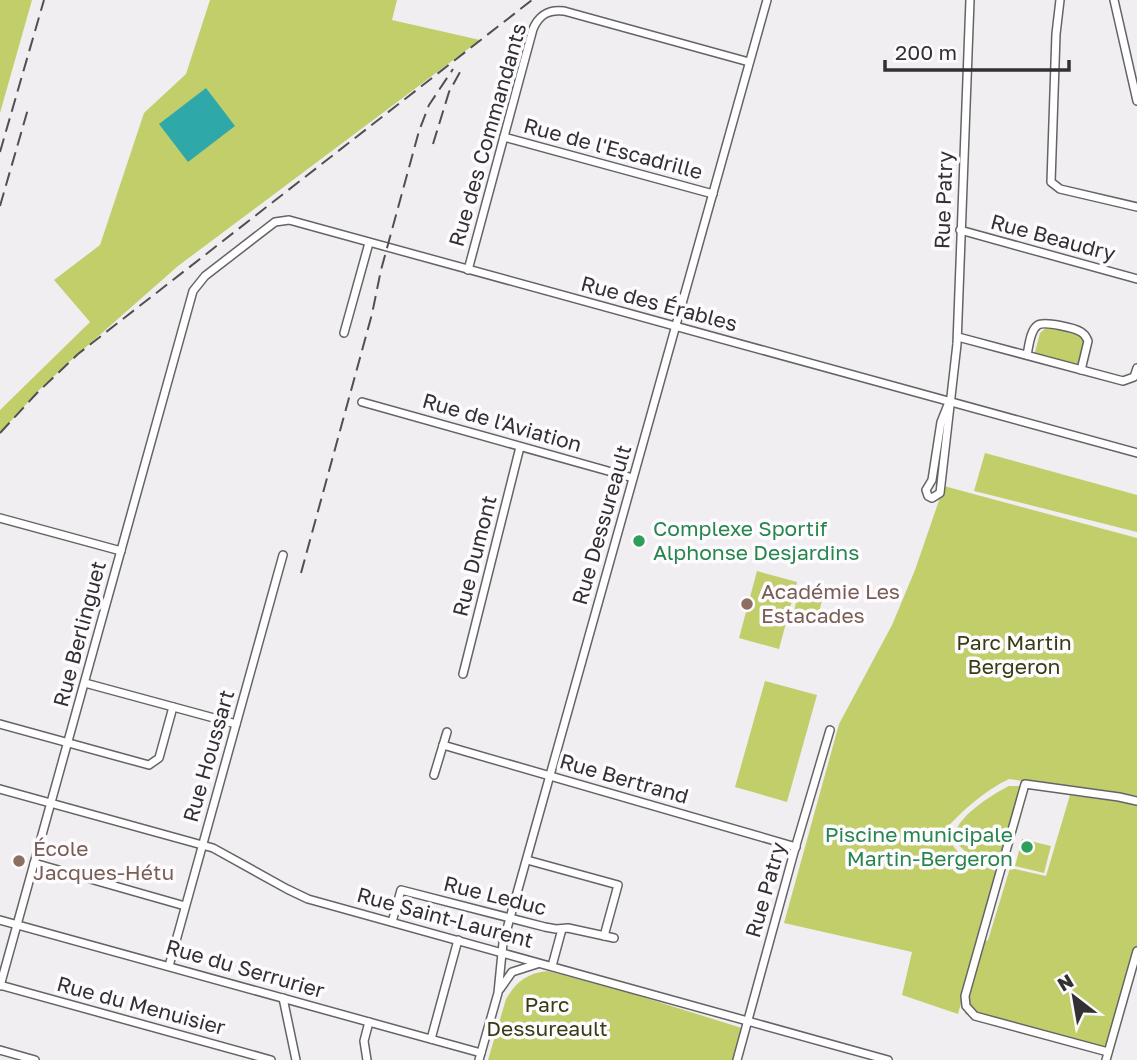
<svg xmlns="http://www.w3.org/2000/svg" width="1137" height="1060" font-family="'Golos Text',sans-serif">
<rect width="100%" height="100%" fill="#f1eef2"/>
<g fill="#c1ce6a">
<path d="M0,0H32L0,113Z"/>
<path d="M210,0H397L392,20L480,40L178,266L69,362L39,390L0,433V410L90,322L54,280L100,245L144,113L186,74Z"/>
<path d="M1048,326C1063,326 1080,330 1089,342L1082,370L1034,356L1040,333Z"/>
<path d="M985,453L1137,495V532L974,491Z"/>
<path d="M944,486L1137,538V796L1009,779C986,790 962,810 945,830C956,860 974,862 1001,873L980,944L988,940L1010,868L1046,876L1070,795L1137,804V949L1109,1049L1065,1041L965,1014L969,1008L964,992L958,1014L902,995L912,952L784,923L839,724L892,625L915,570Z"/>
<path d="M757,571L797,582L779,649L739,638Z"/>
<path d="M800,586L824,592L817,621L793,615Z"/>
<path d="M765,681L817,695L787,802L735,787Z"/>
<path d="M1009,786H1026L1005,868L966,852L954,841C951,820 991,795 1009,786Z"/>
<path d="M1022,839L1051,846L1044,873L1015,866Z"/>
<path d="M548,971L633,994L745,1029L737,1060H488L506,999C516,982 527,973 548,971Z"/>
</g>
<path fill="#2ea8a8" d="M206,88L235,126L188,162L159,124Z"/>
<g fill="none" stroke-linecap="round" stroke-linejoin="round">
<g stroke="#666367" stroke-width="10">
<g id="minor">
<path d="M1060,0L1056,34L1051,182L1060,189L1137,207"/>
<path d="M1114,0L1137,101"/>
<path d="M504,137L713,194"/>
<path d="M960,230L1137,279"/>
<path d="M468,270L533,29C539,15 548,9 564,11L749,62"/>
<path d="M344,333L369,243"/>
<path d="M958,337L1123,381L1134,377L1137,368"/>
<path d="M1027,355C1029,346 1030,330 1038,325C1045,321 1075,328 1081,332C1086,335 1086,337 1088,341L1081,370"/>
<path d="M362,402L633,478"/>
<path d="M949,402L941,422L932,480L926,490L928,496L932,498L940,493L957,344L970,0"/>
<path d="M0,518L121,551"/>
<path d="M463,674L520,447"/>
<path d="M85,683L236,724"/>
<path d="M0,724L149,765L159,758L173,707"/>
<path d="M443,745L796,847"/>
<path d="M434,775L447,732"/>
<path d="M0,789L213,848L287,889L308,899L888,1060"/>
<path d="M527,860L618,885L604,936"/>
<path d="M34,863L185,906"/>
<path d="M0,920L481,1053"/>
<path d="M392,922L401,890L545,927L556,929L568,928L614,938"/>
<path d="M169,966L283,555"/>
<path d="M552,966L562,929"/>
<path d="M0,985L271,1060"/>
<path d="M0,986L193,291L205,276L275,222L289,220L1137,453"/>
<path d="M500,989L512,972L537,964"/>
<path d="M283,998L296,1060"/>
<path d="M431,1039L458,940"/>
<path d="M0,1050L35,1060"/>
<path d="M1108,1052L975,1016L966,1006L965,996L1025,784L1119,797L1137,801"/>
<path d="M367,1060L364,1041L369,1022"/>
<path d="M479,1060L498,993L503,943L767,0"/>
<path d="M737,1060L794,852L830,730"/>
<path d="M1106,1060L1137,951"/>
</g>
</g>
<use href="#minor" stroke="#fff" stroke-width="7"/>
<g stroke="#514f51" stroke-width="2" stroke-dasharray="14 7" stroke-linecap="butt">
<path d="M433,144L449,92L460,72"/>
<path d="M0,152L44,0"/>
<path d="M0,206L28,109"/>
<path d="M0,433L37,393L78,354L532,0"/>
<path d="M301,573L372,314L381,270L419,131L429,105L453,69"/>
</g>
</g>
<g fill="#2e9e5b" stroke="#fefbff" stroke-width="2.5">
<circle cx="639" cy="541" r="7"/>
<circle cx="1027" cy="847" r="7"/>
</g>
<g fill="#8d6e63" stroke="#fefbff" stroke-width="2.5">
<circle cx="747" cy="604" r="7"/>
<circle cx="19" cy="861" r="7"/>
</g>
<g text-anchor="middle" stroke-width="7" stroke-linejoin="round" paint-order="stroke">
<g font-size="21" fill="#323032" stroke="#fefbff">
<text transform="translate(488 135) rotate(-74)" y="7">Rue des Commandants</text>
<text transform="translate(613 149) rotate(15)" y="7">Rue de l'Escadrille</text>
<text transform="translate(944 200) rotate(-88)" y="7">Rue Patry</text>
<text transform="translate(1053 238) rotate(15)" y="7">Rue Beaudry</text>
<text transform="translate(659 304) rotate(15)" y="7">Rue des Érables</text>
<text transform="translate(502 423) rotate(16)" y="7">Rue de l'Aviation</text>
<text transform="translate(602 525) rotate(-74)" y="7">Rue Dessureault</text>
<text transform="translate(475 556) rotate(-76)" y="7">Rue Dumont</text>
<text transform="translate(80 634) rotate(-75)" y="7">Rue Berlinguet</text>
<text transform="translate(209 756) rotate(-74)" y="7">Rue Houssart</text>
<text transform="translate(624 779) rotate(16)" y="7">Rue Bertrand</text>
<text transform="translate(766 890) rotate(-74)" y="7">Rue Patry</text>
<text transform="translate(495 896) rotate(14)" y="7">Rue Leduc</text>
<text transform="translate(445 918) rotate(15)" y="7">Rue Saint-Laurent</text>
<text transform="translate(245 969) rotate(16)" y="7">Rue du Serrurier</text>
<text transform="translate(141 1006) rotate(15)" y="7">Rue du Menuisier</text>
</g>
<g font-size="21" fill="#27864d" stroke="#fefbff" text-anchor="start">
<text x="653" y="536">Complexe Sportif<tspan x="653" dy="24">Alphonse Desjardins</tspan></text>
<text x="1013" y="842" text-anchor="end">Piscine municipale<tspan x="1013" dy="24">Martin-Bergeron</tspan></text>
</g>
<g font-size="21" fill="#785e54" stroke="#fefbff" text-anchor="start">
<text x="761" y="599">Académie Les<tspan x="761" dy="24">Estacades</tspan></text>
<text x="33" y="856">École<tspan x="33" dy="24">Jacques-Hétu</tspan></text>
</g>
<g font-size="21" fill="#373c11" stroke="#fefbff">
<text x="1014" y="650">Parc Martin<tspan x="1014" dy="24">Bergeron</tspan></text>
<text x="547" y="1012">Parc<tspan x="547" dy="24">Dessureault</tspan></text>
</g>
</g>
<g transform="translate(1074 997) rotate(329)" stroke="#fefbff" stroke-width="5" paint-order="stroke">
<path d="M0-5L12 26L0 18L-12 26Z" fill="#323032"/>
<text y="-10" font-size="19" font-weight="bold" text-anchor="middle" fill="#323032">N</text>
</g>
<path d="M885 60v10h184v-10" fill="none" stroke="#323032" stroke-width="3.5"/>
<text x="895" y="60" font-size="21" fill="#323032" stroke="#fefbff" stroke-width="5" paint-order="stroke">200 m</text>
</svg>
